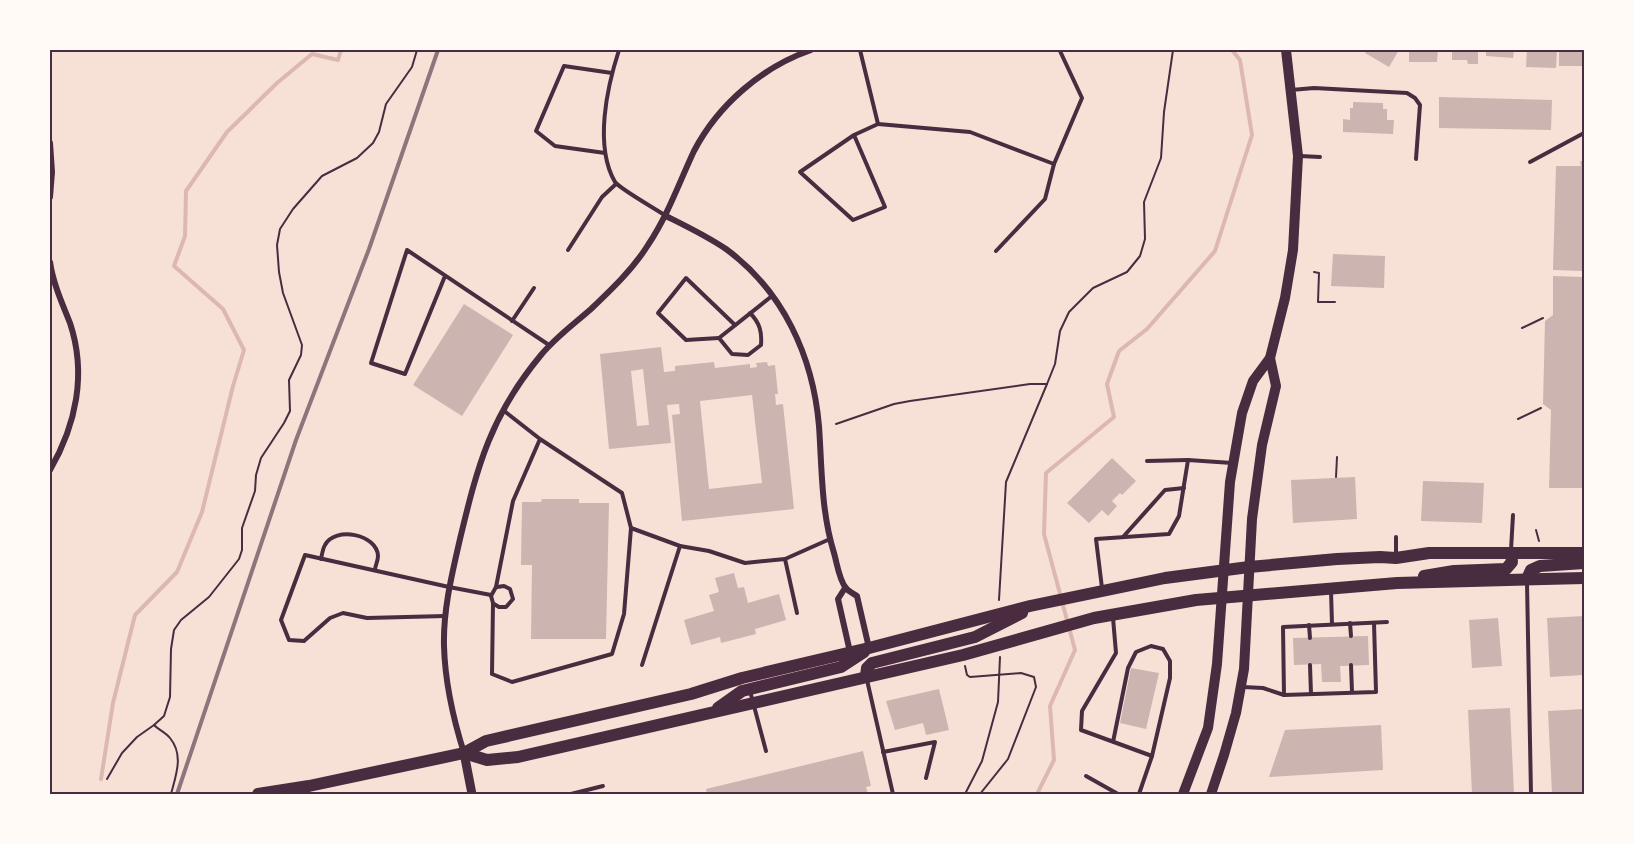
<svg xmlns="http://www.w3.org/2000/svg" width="1634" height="844" font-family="Spectral,serif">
<rect width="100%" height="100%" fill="#f7e1d7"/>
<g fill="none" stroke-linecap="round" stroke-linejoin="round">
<g stroke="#dcb8b0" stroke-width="4">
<path d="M101,779L113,703L135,615L177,572L202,512L233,386L244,350L223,309L174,266L185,236L186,191L227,132L277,83L312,54L338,60L341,50"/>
<path d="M1037,794L1054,760L1050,706L1075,650L1044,534L1046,473L1114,417L1107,384L1119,351L1147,329L1215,251L1252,135L1240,60L1232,50"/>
</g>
</g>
<g fill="#ccb4b1" fill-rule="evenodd">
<path d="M1367,50H1399L1389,67L1365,53Z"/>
<path d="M1409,50H1438L1437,62H1409Z"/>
<path d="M1452,50H1478V64H1468L1467,60H1452Z"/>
<path d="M1486,50H1514L1513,58L1486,56Z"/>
<path d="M1527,50H1557L1556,68L1526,67Z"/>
<rect x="1559" y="50" width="25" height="16"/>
<path d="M1439,97L1552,100L1551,130L1439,128Z"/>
<path d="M1353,102L1383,103V109H1387V120H1394L1393,134L1343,132V119L1350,120V108H1353Z"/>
<path d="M1580,161H1584V271L1553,270L1556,166H1581Z"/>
<path d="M1333,254L1385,256L1384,288L1331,286Z"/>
<path d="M1553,276L1584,277V488H1549L1551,410L1543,404L1545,321L1553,315Z"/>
<path d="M464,304L513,335L462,416L413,385Z"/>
<path d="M661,347L664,372L675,371V366L714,362L715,368L750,364V368L757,367L756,363L767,362L768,366L775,365L778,394H775L776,405L783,404L794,509L682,521L672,415L680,414L679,404L667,405L671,443L609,449L600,354ZM643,369L649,425L637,426L631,371ZM752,395L762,483L709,489L700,401Z"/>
<path d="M1112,458L1136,481L1122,495L1120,493L1112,501L1117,506L1108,516L1102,510L1089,523L1067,503Z"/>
<path d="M1355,477L1357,519L1293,523L1291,480Z"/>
<path d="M1423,481L1484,483L1482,523L1421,521Z"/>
<path d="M542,499H579V503H609L606,639H531L532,565H521L522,502H541Z"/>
<path d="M734,573L738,588L744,587L748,603L779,594L786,620L755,629L756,634L721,643L720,637L691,645L684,620L714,611L709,595L719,592L715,578Z"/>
<path d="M1584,616V675L1550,677L1547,618Z"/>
<path d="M1498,618L1502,666L1472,668L1469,620Z"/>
<path d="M1368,636L1369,665L1340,666L1341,682H1322L1321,664L1294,665L1293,638Z"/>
<path d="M1131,668L1159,673L1146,729L1120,723Z"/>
<path d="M939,689L949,730L926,735L923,723L895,730L886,701Z"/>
<path d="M1510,708L1514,794H1472L1468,710Z"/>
<path d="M1584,709V794H1552L1548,711Z"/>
<path d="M1381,725L1383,770L1269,777L1285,730Z"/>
<path d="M863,751L871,786L866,787L868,794H707L706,789Z"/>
</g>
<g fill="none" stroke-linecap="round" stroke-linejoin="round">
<g stroke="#4a2c40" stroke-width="2">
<path d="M1314,272L1319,273L1318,302H1335"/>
<path d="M1522,328L1543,318"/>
<path d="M1518,419L1541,408"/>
<path d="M836,424L894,404L910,401L1030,384H1047L1055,364L1060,331L1069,312L1093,288L1127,272L1140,256L1145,239L1144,202L1161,158L1164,112L1173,50"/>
<path d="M1336,477L1337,457"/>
<path d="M1536,530L1539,541"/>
<path d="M999,600L1006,482L1047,384"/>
<path d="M965,666L967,675L970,677L1021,673L1034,677L1036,687L1008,759L980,794"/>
<path d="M154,725C159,730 166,733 170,738C184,755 176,775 171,794"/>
<path d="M107,779L122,753L137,737L154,725L164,716L170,697L171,649L174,630L181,620L209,597L239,559L242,550V528L255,491L256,475L261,458L284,423L290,411L289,380L301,355L302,345L283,293L279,272L277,245L280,229L293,209L322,176L357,158L373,143L379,132L386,104L412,67L417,50"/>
<path d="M965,794L982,761L998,702L1000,657"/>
</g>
<g stroke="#4a2c40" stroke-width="4">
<path d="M619,50C607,87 594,146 615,182C620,189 656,209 666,216"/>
<path d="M1291,90L1314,88L1407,93L1415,98L1420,105L1416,159"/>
<path d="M878,124L970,132L1054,164"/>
<path d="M854,135L885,207L853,220L800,172L854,135L878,124L860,50"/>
<path d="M605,153L555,146L536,131L564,66L612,73"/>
<path d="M1300,156L1320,157"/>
<path d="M1530,162L1584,133"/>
<path d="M568,250L602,197L616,184"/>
<path d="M996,251L1045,199L1054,164L1082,98L1060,51"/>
<path d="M445,276L405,374L371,363L407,250L549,345"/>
<path d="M750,313C760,323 762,332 761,345L748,355L732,354L719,338L772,296"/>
<path d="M512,321L534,288"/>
<path d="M719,338L686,340L658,313L686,278L735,325"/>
<path d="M503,410L540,439L622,493L631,528L624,614L612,654L512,682L492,674L493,603L491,596L496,587L513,501L540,439"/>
<path d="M1147,461L1188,460"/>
<path d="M631,528L680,546L642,665"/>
<path d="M1123,537L1165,490L1184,488"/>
<path d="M1396,537V554"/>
<path d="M680,546L709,551L745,563L785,559L797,613"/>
<path d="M1511,550L1513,515"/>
<path d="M321,559C322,554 323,548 325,545C335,526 377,534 378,556C378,561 375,566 375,570"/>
<path d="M785,559L830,539"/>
<path d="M1527,583L1531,794"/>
<path d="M1102,588L1096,539L1169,534L1179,516L1188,460L1232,463"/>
<path d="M1331,591L1332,624"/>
<path d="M494,604L499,607H506L513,599L510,589L504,586L497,587"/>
<path d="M445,616L367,618L343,613L330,618L304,641L289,640L281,620L305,555L449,587L491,595"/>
<path d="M1113,618L1116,653L1082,711L1081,730L1152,756L1170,678V661L1163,649L1151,646L1136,652L1128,668L1113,742"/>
<path d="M1350,623L1351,636"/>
<path d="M1309,625L1310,638"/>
<path d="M1310,665L1311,694"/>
<path d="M1351,665L1352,692"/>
<path d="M867,680L893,794"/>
<path d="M1243,687L1263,688L1284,695L1283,627L1387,622"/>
<path d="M750,691L766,751"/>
<path d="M1284,695L1376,692L1374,623"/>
<path d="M883,752L935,742L926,778"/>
<path d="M1086,776L1118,794"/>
<path d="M571,794L603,786"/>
<path d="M1139,794L1152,756"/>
</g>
<g stroke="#4a2c40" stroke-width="6">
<path d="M50,143L52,172L50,197"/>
<path d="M666,216C686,226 707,236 726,249C783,291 813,356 819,426C822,469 821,511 834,553C837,563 839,580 846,588C848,591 854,594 857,596L869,648"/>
<path d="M50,262C53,283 62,303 70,323C87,374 76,425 50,470"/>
<path d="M845,588L838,599L850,652"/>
<path d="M464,753C453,718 445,683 444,646C443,610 452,574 460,539C478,464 491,415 541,355C556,337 574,324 591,309C612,289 633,269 648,245C668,215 679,183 694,151C718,105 762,67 811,50"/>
</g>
<path stroke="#4a2c40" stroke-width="9" d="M464,753L472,794"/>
<g stroke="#4a2c40" stroke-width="10">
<path d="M1183,794L1208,728L1217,664L1230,482L1242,413L1253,381L1270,358L1285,298L1293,250L1298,156L1286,50"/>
<path d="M1211,794L1224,755L1236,713L1244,669L1252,519L1262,445L1276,386L1270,358"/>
</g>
<g stroke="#4a2c40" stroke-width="12">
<path d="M1424,576L1454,571L1506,569L1512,562L1511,553"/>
<path d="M1527,579L1531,570L1540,566L1584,563"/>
<path d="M866,676L867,668L872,663L975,637L1022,613"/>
<path d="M718,708L742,691L841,667L864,652"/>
<path d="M464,753L487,760L518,757L963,655L1094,618L1196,600L1397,583L1584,578"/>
<path d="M258,794L309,786L464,753L486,741L691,694L742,678L869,648L1030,606L1165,578L1249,567L1337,559L1380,557L1396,558L1429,553H1584"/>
</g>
<path stroke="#8f747c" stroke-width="4" d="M177,794L296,440L369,249L438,50"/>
</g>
<rect width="1634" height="844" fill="none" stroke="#fffaf5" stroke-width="102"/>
<rect x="51" y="51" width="1532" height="742" fill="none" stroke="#4a2c40" stroke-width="2"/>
</svg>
